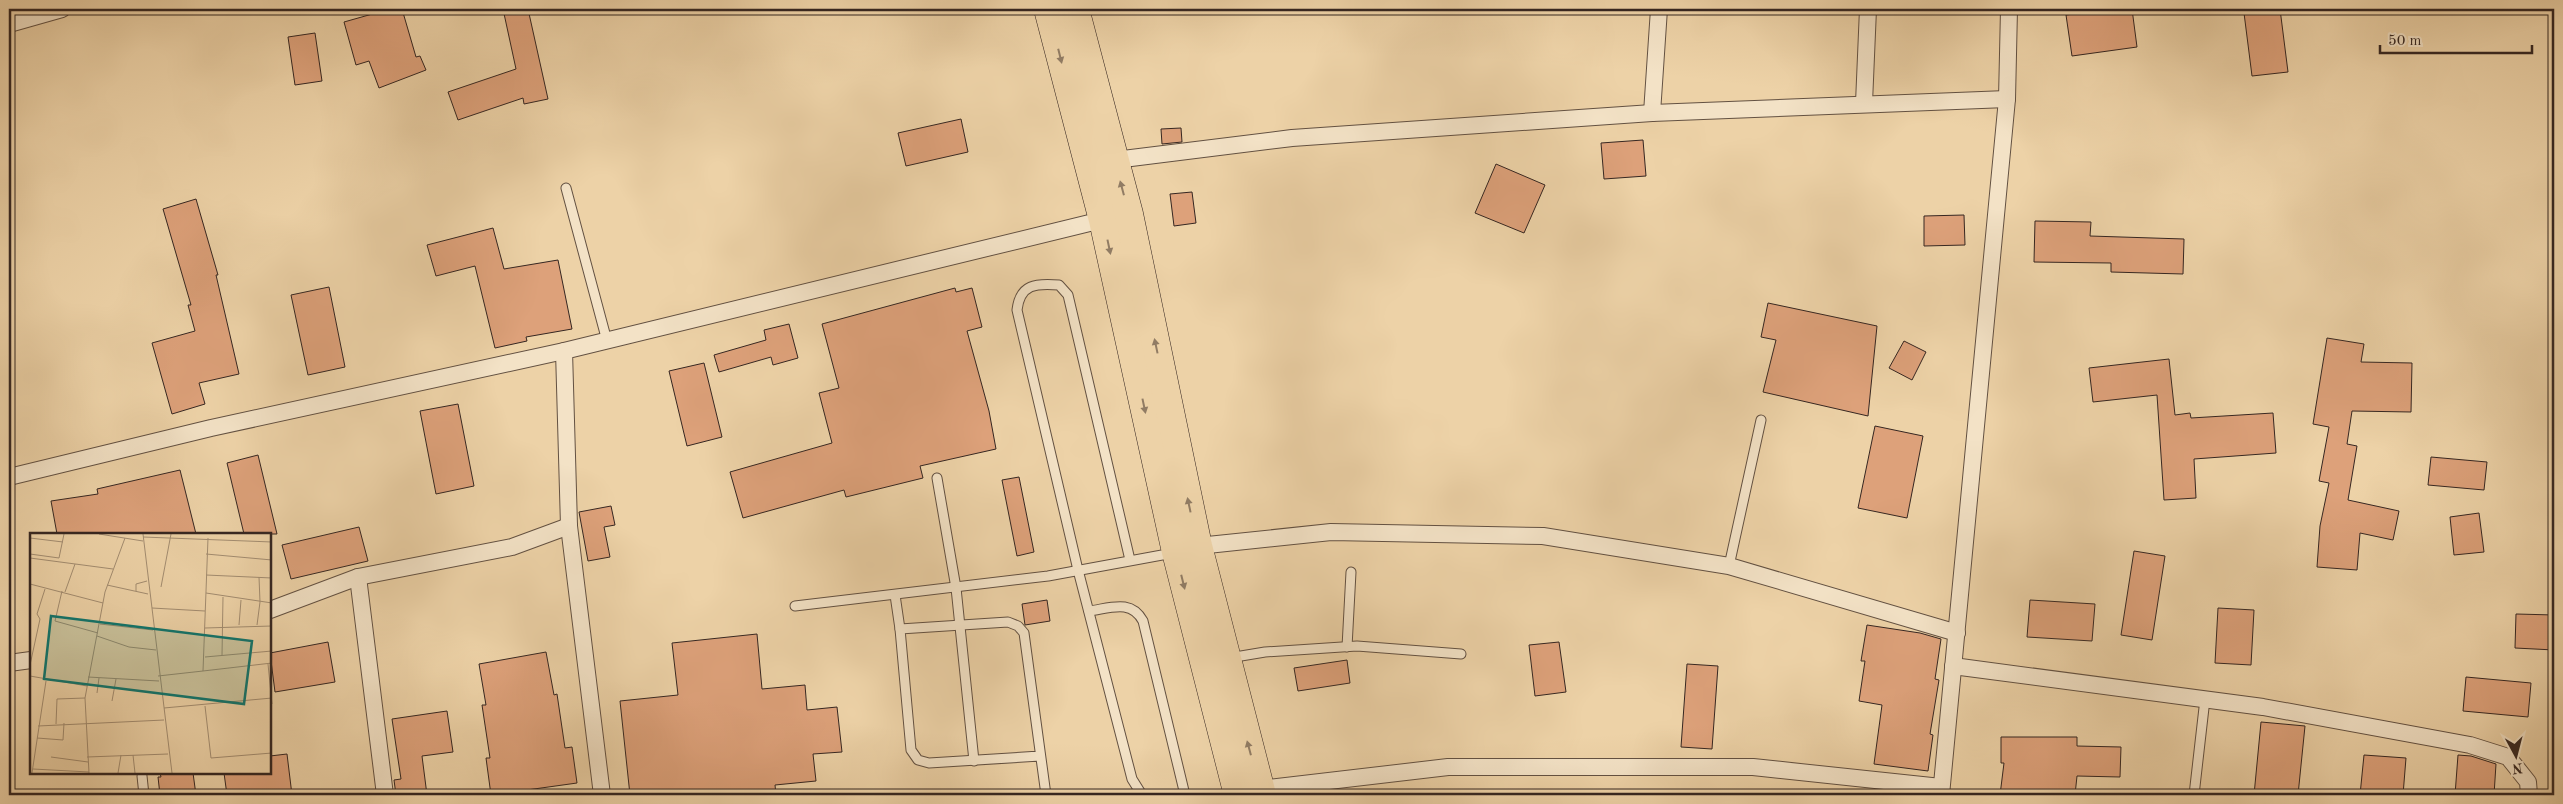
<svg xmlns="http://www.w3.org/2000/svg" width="2563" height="804" font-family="'Old Standard TT',serif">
<rect width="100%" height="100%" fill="#edd2a7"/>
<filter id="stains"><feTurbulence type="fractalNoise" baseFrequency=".004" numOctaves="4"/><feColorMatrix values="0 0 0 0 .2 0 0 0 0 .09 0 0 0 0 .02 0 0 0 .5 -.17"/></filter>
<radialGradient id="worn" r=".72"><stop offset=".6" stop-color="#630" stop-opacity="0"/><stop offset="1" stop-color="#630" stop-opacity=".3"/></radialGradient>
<g fill="#dda17a" stroke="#352621">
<path d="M390,9H402L416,57L420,56L426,70L379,88L369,61L356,65L344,22Z"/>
<path d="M503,9H528L548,99L524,104L523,98L458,120L448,92L516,69Z"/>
<path d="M2112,9H2132L2137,47L2072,56L2066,15Z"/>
<path d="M2280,9L2288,72L2252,76L2244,13Z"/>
<path d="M315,33L322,81L295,85L288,37Z"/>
<path d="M961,119L968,152L906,166L898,133Z"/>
<path d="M1181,128L1182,142L1162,144L1161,129Z"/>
<path d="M1643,140L1646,176L1604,179L1601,143Z"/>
<path d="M1496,164L1545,185L1524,233L1475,213Z"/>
<path d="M1192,192L1196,223L1174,226L1170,194Z"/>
<path d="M196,199L218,275H216L239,374L199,383L205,404L172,414L152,343L195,331L188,305H191L163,209Z"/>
<path d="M1964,215L1965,245L1924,246V216Z"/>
<path d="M2035,221L2091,222L2090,236L2184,239L2183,274L2111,272V263L2034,262Z"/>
<path d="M493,228L504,269L558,260L572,329L526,337L527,341L495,348L475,266L436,276L427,245Z"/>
<path d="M329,287L345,367L308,375L291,295Z"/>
<path d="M955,288L956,292L972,288L982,327L967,331L989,411L996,449L920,466L923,478L846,497L844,490L743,518L730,472L832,443L819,393L839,388L822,324Z"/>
<path d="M1768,303L1877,326L1868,416L1763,392L1776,340L1761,337Z"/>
<path d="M789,324L798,358L773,365L771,357L719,372L714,355L766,340L764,330Z"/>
<path d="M2327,338L2364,344L2361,362L2412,363L2411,412L2352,411L2347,444L2357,446L2348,500L2399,511L2393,540L2360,533L2357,570L2317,567L2320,526L2329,483L2319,481L2329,427L2313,424Z"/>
<path d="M1904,341L1926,352L1912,380L1889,368Z"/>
<path d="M2169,359L2175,415L2190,413L2191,418L2273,413L2276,453L2194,459L2196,498L2164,500L2157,395L2093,402L2089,368Z"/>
<path d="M704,363L722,437L687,446L669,371Z"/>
<path d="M458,404L474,486L436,494L420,411Z"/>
<path d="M1875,426L1923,436L1907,518L1858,508Z"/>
<path d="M258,455L277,534H244L227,463Z"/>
<path d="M2431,457L2487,462L2484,490L2428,485Z"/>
<path d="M180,470L196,534H57L51,501L98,494L97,489Z"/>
<path d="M1019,477L1034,552L1017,556L1002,480Z"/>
<path d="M611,506L615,525L604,527L610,557L588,561L579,512Z"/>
<path d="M2479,513L2484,552L2454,555L2450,517Z"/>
<path d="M359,527L368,561L291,579L282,545Z"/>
<path d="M2134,551L2165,556L2152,640L2121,635Z"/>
<path d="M1047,600L1050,621L1025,625L1022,604Z"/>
<path d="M2030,600L2095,604L2092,641L2027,637Z"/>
<path d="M2218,608L2254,610L2251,665L2215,663Z"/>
<path d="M2516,614L2554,615V650L2515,648Z"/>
<path d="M1867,625L1920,633L1941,639L1935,679L1939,680L1930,734L1933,735L1928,771L1874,764L1882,705L1859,701L1865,661H1861Z"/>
<path d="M757,634L762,689L805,685L807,710L837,707L842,752L813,754L816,781L775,785L776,795H686V792L630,795L620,701L678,695L672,643Z"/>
<path d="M328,642L335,682L275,692L270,653Z"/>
<path d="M1559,642L1566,692L1535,696L1529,645Z"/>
<path d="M546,652L554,695L557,694L565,748L572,747L577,783L491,795L486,758H490L482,705H486L479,664Z"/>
<path d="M1347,660L1350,683L1298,691L1294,668Z"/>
<path d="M1687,664L1718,666L1712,749L1681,747Z"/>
<path d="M2466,677L2531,683L2528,717L2463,711Z"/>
<path d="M447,711L453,752L422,756L427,795H396L394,780L401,779L392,719Z"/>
<path d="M2261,722L2305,726L2298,795H2254Z"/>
<path d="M2001,737H2077V746L2121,747L2120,777L2077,776L2075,795H2000L2004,763H2001Z"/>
<path d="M287,754L292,795H227L224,773H270V756Z"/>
<path d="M2364,755L2406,758L2403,795H2360Z"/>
<path d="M2458,755L2471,756L2496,764L2494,795H2455Z"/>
<path d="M160,773H193L196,795H160L158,777H161Z"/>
</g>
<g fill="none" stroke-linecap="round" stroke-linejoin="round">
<g stroke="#635142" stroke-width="11">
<g id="service">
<path d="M566,188L607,341"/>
<path d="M937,478L956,588L974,761"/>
<path d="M1130,560L1068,295L1059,285C1036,283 1020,284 1017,310L1078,570L1132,779L1142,795"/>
<path d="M1729,566L1761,420"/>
<path d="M895,595L900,629"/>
<path d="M795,606L1048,576L1173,553"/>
<path d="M1089,611C1111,608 1131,599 1143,621L1185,795"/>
<path d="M1347,647L1351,572"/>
<path d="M1229,658L1265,652L1357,646L1461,654"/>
<path d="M1040,756L929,763L918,760L911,750L900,629L1008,622L1018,626L1024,633L1046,795"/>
<path d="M142,776L144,795"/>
<path d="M2194,795L2205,699"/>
</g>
</g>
<g stroke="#635142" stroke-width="18">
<g id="minor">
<path d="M9,24L62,9"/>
<path d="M1864,103L1868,9"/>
<path d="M1652,113L1659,9"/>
<path d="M1115,160L1292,138L1652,113L2007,99"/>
<path d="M9,477L211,428L564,351"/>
<path d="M1198,546L1331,532L1543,536L1729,566L1957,633"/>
<path d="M358,577L385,795"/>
<path d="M270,610L358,577L512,547L569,526"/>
<path d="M9,663L31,660"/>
<path d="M1953,666L2263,707L2470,745L2508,757L2528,782L2529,795"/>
<path d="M1260,789L1448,767H1753L1941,787"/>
<path d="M602,795L569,526L564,351L1110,218"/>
<path d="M1941,795L2007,99L2009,9"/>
</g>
</g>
<g stroke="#352621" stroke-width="29">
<g id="trunk">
<path d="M1048,9L1103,220L1176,552L1238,795"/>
<path d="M1075,9L1129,214L1198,546L1262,795"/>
</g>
</g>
<use href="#service" stroke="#f3e2c6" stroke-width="9"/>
<use href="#minor" stroke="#f3e2c6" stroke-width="16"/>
<use href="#trunk" stroke="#edd2a7" stroke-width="28"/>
</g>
<defs><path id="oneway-solid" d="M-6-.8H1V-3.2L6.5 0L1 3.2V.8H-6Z" transform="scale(1.25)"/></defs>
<g fill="#917c64">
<use href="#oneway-solid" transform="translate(1060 56) rotate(76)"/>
<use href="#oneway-solid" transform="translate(1122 188) rotate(-105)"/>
<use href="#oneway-solid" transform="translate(1109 247) rotate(78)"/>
<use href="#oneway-solid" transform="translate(1156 346) rotate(-102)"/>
<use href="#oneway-solid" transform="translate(1144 406) rotate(78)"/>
<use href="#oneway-solid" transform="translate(1189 505) rotate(-102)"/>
<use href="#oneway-solid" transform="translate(1183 582) rotate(76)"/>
<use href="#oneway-solid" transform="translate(1249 748) rotate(-105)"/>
</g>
<g transform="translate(30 533)">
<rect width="241" height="241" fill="#edd2a7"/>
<path fill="none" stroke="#a38d71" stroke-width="1" d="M69,1L113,8M113,1L142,240M113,4L242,9M0,5L33,9M0,21L29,25L34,1M176,21L242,27M0,25L83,36M176,42L242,45M0,51L73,70M77,52L118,61M131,54L141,1M32,58L25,88L68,100M106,58V51L117,48M35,59L45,31M176,60L242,70M122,75L175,78M70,91L123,97M209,92L211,67M227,92L230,69L229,44M175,95L242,93M67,103L99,114L126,117M192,122L193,64M175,124L242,118M238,131L242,171M0,132L10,86L7,81L15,56M173,138L242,130M0,143L57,153M128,143L173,138L178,5M58,144L129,148M67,160L69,145M82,168L86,146M175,173L181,225L242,220M134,175L242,165M26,191L27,166L55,165M8,193L134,187M7,205L33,207L34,190M103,222L105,240M21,224L58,229M57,224L138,221M3,236L59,239M2,240L16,148M59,240L55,165L75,59L95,5M88,240L91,222"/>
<path fill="#0f766e" fill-opacity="0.15" stroke="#0f766e" stroke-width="2.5" d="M21,83L222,108L214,171L14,146Z"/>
<rect width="241" height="241" fill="none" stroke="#352621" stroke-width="2.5"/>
</g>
<rect width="2563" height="804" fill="none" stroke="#edd2a7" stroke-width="30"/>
<rect x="10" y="10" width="2543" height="784" fill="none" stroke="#352621" stroke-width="2.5"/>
<rect x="15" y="15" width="2533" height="774" fill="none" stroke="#352621"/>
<g transform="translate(2516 756) rotate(173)" stroke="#f3e2c6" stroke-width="4" paint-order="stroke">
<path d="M0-4L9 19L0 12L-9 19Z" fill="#352621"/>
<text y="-8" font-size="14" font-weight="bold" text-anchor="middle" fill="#352621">N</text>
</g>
<path d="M2380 45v8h152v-8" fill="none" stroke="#352621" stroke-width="2.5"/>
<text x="2388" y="45" font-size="15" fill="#352621" stroke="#f3e2c6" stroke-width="4" paint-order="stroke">50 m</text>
<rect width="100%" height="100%" filter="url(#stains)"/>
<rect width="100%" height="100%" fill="url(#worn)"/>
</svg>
